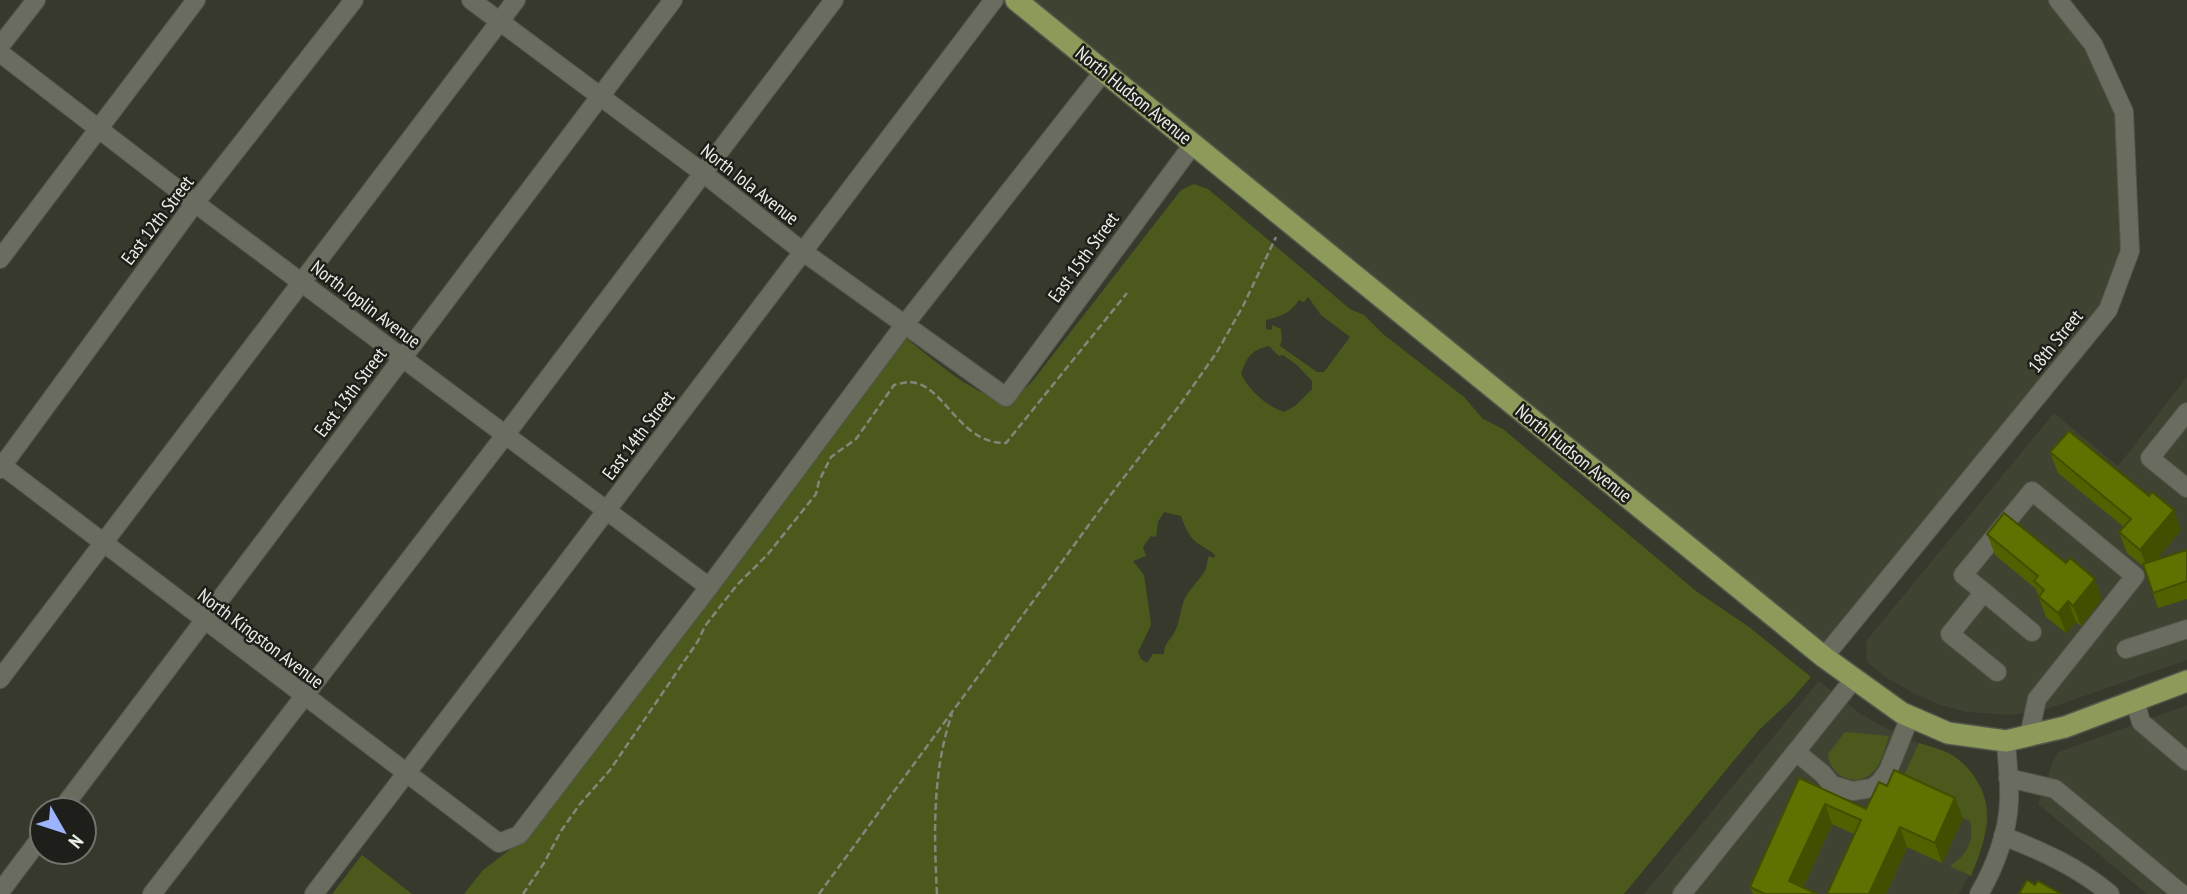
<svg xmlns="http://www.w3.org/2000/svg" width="2187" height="894" font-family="'PT Sans Narrow',sans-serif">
<rect width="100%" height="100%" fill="#36392c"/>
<g fill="#3f4331">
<path d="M1016,0H2058L2124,112L2130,251L2108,310L1824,657Z"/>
<path d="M2187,377V660L2047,709L2010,715L1967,712L1940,705L1915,694L1887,678L1867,662L1866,641L2054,413L2118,466Z"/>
<path d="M1819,681L1861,714L1904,738L1949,753L1972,773L1982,789L1987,806L1988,822L1978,859L1959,894H1644Z"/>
<path d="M2187,705V894H2147L2038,804L2054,759L2059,752Z"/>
</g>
<g fill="#4c591c" fill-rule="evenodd">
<path d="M1194,184L1208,189L1350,309L1364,315L1383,334L1464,397L1483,419L1503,429L1696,591L1749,627L1811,677L1791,700L1759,730L1624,894H464L483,870L521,841L903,336C931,357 976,399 1010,401L1031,383L1181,190ZM1308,297L1321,315L1350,337L1324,372H1317L1280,346L1282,339L1281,329L1272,325V330L1266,329V320C1281,316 1290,314 1299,300L1304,302ZM1269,346L1279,356L1283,355L1297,365L1312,381V389L1295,406L1284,412C1265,405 1250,391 1241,374C1247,357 1251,350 1269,346ZM1164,512L1181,516C1184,524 1188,536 1196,542C1202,547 1209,549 1215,555L1214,558L1209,556C1207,560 1207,567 1205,571C1198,582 1187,591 1183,603C1180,614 1179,625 1173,635C1168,642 1164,644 1164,654H1153L1147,663L1141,659L1138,652L1151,625L1150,615L1144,575L1133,561L1146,556L1143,547L1151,536L1156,537L1158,522Z"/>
<path d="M1845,732L1889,736C1885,748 1882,763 1873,772C1857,789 1829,776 1828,754Z"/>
<path d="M1919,743C1929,746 1940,749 1950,754C1961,760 1971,770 1977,781C1996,813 1984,844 1971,876L1950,866C1966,856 1975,841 1970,821L1898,788Z"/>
<path d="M362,855L412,894H332Z"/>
</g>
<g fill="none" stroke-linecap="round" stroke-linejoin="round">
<g stroke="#53564b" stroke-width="20">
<g id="minor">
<path d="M471,0L703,173L802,251L1006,397L1194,143"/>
<path d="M0,46L36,0"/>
<path d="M0,53L195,203L709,587"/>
<path d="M0,259L196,0"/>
<path d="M2187,412L2150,458L2187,488"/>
<path d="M0,464L499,843L519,835L709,587L905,324L1104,71"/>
<path d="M0,469L195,203L354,0"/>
<path d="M1984,592L2032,632"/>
<path d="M2126,649L2187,629"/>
<path d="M1824,657L2108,310L2130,251L2124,112L2093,44L2058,0"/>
<path d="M1997,672L1950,634L1984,592L1963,575L2032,491L2135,576L2037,699L2029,736"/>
<path d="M0,679L516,0"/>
<path d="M2135,701L2141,722L2187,761"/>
<path d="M1796,752L1823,774L1832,785L1853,791L1872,788L1880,782L1888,771L1910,717"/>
<path d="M2008,778L2055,789L2182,894"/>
<path d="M61,810L673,0"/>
<path d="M2003,836C2042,851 2078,867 2110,894"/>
<path d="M0,892L42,836"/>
<path d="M152,894L506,434L834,0"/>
<path d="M314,894C542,597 767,298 994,0"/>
<path d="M1682,894L1854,679"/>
<path d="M1979,894C1995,867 2008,832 2009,801C2010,782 2007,761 2006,741"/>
</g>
</g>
<g stroke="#53564b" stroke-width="24">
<path id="major" d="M1016,0L1824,657L1902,713L1948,733L2006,741L2065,727L2187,681"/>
</g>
<g stroke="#83867b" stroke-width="2.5" stroke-dasharray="7 3.5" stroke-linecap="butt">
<path d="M523,894L544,863L561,831L580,804L610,770L698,641L705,626L737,585L768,554L816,494L819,481L831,457L856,439L894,385C899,384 905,382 910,382C945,384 958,444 1006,443L1127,293"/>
<path d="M819,894L1118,485L1179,406L1217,352L1243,306L1276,237"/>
<path d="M937,894C934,834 932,771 952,714"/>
</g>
<use href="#minor" stroke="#696c5f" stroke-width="18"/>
<use href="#major" stroke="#8c9a5a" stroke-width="21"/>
</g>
<g fill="#526100">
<path d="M2050,452L2181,530L2156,560L2187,550V599L2158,608L2144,567L2127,553L2119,532L2124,527L2058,473Z"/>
<path d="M1987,534L2102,599L2081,626L2076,622L2066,633L2046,617L2036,589L1995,555Z"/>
<path d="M1799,778L1866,809L1887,786L1963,818L1942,863L1907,847L1886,894H1827L1854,834L1832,824L1803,887L1817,894H1753L1750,887Z"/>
</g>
<g fill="#424f00">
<path d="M2174,510L2181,530L2148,570L2140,550Z"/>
<path d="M2095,579L2102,599L2081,626L2073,606Z"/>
<path d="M2068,601L2076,622L2066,633L2058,613Z"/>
<path d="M1955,798L1963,818L1942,863L1935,843Z"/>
<path d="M1825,804L1832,824L1800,894L1789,881Z"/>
<path d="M1900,827L1907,847L1886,894H1869Z"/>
</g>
<g fill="#5f7100" stroke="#424f00" stroke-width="2">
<path d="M2069,431L2149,496L2152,492L2174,510L2140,550L2119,532L2131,519L2050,452Z"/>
<path d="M2004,513L2066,563L2070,558L2095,579L2073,606L2068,601L2058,613L2039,597L2044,590L2034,581L2038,576L1987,534Z"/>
<path d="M2187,550V581L2153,593L2143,564Z"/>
<path d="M1894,770L1955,798L1935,843L1900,827L1869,894H1827L1861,820L1825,804L1789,881L1817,894H1765L1750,887L1799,778L1866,809L1879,782L1887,786Z"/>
<path d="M2027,880L2035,885L2038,881L2061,894H2019Z"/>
</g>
<g text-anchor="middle" stroke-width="5" stroke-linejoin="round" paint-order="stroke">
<g font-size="19" fill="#ebeee6" stroke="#1e1f1a">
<text transform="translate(1134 95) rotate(39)" y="7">North Hudson Avenue</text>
<text transform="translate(750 184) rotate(38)" y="7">North Iola Avenue</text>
<text transform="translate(157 220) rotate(-53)" y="7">East 12th Street</text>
<text transform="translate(1083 257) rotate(-54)" y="7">East 15th Street</text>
<text transform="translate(366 304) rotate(37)" y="7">North Joplin Avenue</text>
<text transform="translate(2055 341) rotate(-51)" y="7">18th Street</text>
<text transform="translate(350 392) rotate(-53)" y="7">East 13th Street</text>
<text transform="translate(638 435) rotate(-53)" y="7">East 14th Street</text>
<text transform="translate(1574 453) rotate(39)" y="7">North Hudson Avenue</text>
<text transform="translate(261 638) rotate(37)" y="7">North Kingston Avenue</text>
</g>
</g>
<g transform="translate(63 831) rotate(129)"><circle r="33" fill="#1e1f1a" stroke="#70726c" stroke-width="2"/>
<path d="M0-5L12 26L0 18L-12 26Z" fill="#9cb4fd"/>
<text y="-10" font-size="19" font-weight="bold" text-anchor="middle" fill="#ebeee6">N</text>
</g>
</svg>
